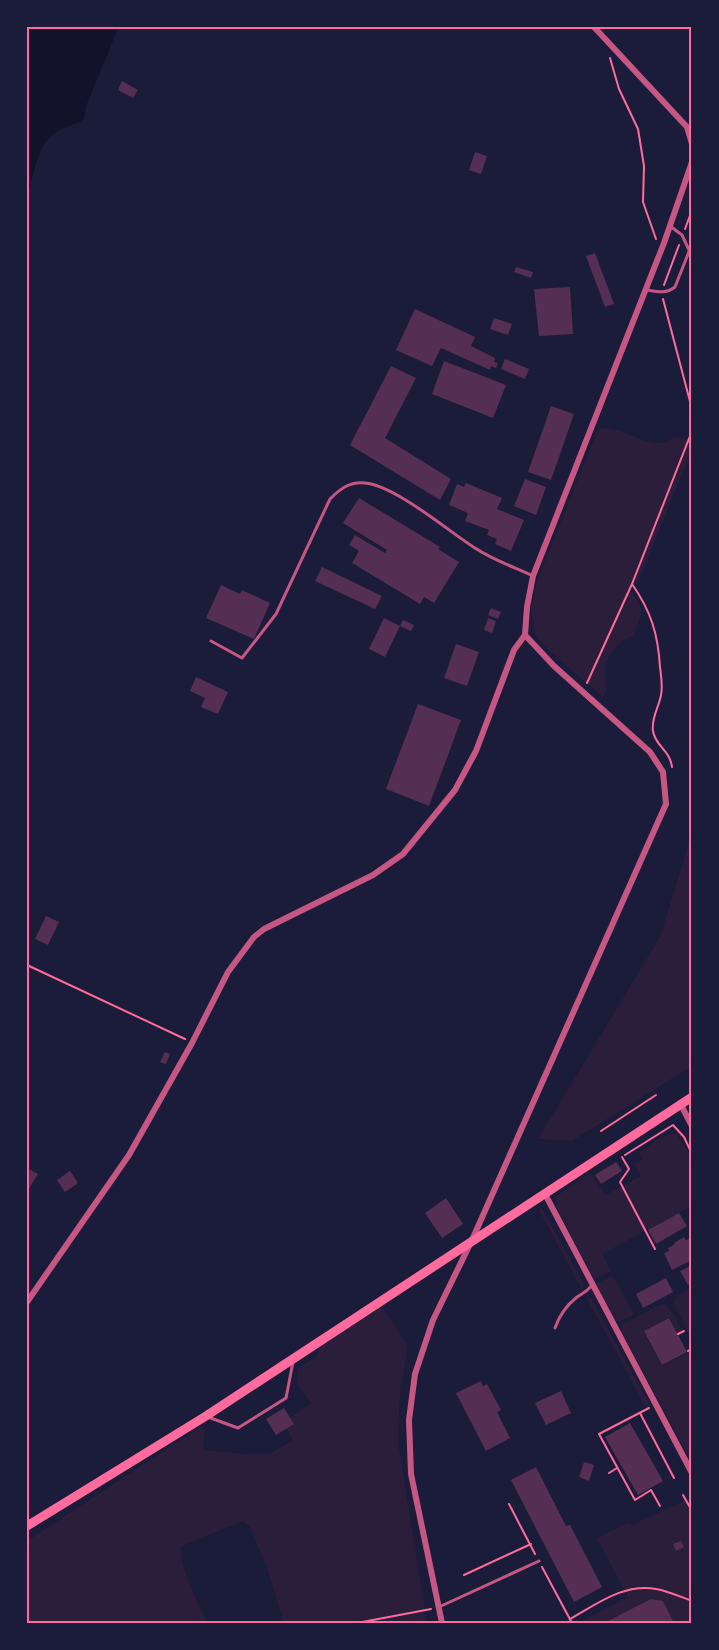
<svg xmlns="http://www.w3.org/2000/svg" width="719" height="1650" font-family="'Roboto Condensed',sans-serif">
<rect width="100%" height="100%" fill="#1b1b3a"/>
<g fill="#2a1e3b">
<path d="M606,428C625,429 639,442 657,443C666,444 671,436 679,437C684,438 688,442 692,444V450L637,584H632L629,590C648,608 640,615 634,636C621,638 607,655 605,668C604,679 609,688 603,697L543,645L535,634L531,607L538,578L598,429Z"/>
<path d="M692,833V1066L572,1141L538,1139L660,937Z"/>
<path d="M671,1134H677L692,1160V1206L602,1254L611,1271L594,1279L556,1206L555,1197L590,1173L606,1195L641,1176L634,1164L642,1159L639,1153L659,1138Z"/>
<path d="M542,1208L584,1284L582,1290L539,1210Z"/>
<path d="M613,1275L634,1314L620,1321H616L596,1284Z"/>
<path d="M692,1289V1340L674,1304C675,1295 683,1290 692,1289Z"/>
<path d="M586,1297L591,1298L650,1405L646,1408Z"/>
<path d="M664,1304L671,1310L682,1330L678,1333L669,1317L643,1331L662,1366L691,1351L692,1353V1463L621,1331L622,1325L655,1307Z"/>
<path d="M382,1307L408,1345L400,1394L398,1441L427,1623H284L266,1565L250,1527L243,1521L181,1546C178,1565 199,1604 207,1623H27V1541L200,1427L205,1430L203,1450L248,1454L271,1453L293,1440L283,1423L311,1403L296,1382L298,1368L316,1357L322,1344Z"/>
<path d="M692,1497V1623H674L663,1601L651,1599L604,1623H578L628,1597L597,1538L627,1523L632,1525Z"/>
</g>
<path fill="#12122b" d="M27,27H121L115,36L86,106L84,119C76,125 67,126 58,131C35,144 37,171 27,193Z"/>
<g fill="#542f53">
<path d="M122,81L138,90L133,98L118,90Z"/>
<path d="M475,152L487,156L481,174L469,170Z"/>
<path d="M595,253L614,304L605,307L586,256Z"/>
<path d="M516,267L533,272L531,278L514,272Z"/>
<path d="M570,287L573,334L539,336L534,289Z"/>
<path d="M415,309L475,337L471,346L495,358L494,362L498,363L496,368L491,366L490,370L441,348L432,366L396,350Z"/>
<path d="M494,318L512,324L508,335L490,329Z"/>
<path d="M505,359L529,369L525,379L501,369Z"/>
<path d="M444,361L506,385L493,418L432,394Z"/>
<path d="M391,366L416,378L385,438L451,479L440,500L350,445Z"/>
<path d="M551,406L574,414L551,480L528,472Z"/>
<path d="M525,479L546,487L536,515L514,506Z"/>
<path d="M466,483L502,498L497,509L524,520L511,551L495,544L497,539L487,535L489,530L465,521L468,513L449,505L457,484L464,487Z"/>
<path d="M359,498L440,547L438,549L459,562L434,603L424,597L420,604L352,563L359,551L349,545L355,535L385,553L387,550L343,523Z"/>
<path d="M322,567L382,596L375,609L315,581Z"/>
<path d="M221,585L240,594L242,590L270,603L254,639L206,618Z"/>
<path d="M491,608L501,612L498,619L488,615Z"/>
<path d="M384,618L400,626L385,657L369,649Z"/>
<path d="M488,618L496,621L492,633L484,630Z"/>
<path d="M403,620L414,625L411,631L400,626Z"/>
<path d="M456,644L479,652L467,686L444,678Z"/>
<path d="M196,677L228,692L218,714L201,707L205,698L190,691Z"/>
<path d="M418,704L461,720L429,806L386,789Z"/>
<path d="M46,916L59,922L48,945L35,939Z"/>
<path d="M165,1052L170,1054L166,1064L160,1062Z"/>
<path d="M616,1162L622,1171L601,1184L595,1175Z"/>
<path d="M27,1168L38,1174L27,1192Z"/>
<path d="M70,1171L78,1183L65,1192L57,1180Z"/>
<path d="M446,1198L463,1224L442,1238L425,1213Z"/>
<path d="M679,1213L687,1226L656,1244L648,1230Z"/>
<path d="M684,1237L686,1240L692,1238V1260L672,1270L664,1253L669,1251L668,1248L675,1244L674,1243Z"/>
<path d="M692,1265V1282L688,1285L680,1271Z"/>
<path d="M666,1278L673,1292L643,1308L636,1294Z"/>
<path d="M669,1318L687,1352L662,1365L644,1331Z"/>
<path d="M481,1381L483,1386L487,1384L501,1410L497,1412L510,1438L486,1451L456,1393Z"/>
<path d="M561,1391L571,1413L546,1425L535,1403Z"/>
<path d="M284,1408L294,1424L276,1435L266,1419Z"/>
<path d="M630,1423L663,1481L638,1495L605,1437Z"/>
<path d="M584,1462L594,1465L589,1481L579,1477Z"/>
<path d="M536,1467L566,1526L570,1525L602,1587L574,1602L511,1480Z"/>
<path d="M681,1541L684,1547L676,1551L673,1544Z"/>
<path d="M651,1599L663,1601L674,1623H604Z"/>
</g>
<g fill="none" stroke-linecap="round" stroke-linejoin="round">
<g stroke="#ff6b9d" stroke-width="2">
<path d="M610,58L619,89L638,129L644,166L643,202L656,239"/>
<path d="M685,229L692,210"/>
<path d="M664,285L679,245"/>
<path d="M663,299L692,409"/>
<path d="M632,584C651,611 658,634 660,667C661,676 663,686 661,695C659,707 651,718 653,731C655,746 670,750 672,767"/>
<path d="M587,683L632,584L692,431"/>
<path d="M27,965L185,1039"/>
<path d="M601,1131L656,1095"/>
<path d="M625,1155L673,1125L684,1137L692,1154"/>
<path d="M622,1157L629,1169L620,1182L655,1249"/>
<path d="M678,1334L684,1331"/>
<path d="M688,1351L692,1349"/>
<path d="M649,1408L599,1434L635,1500L651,1490L660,1506"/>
<path d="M640,1413L674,1478"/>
<path d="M609,1473L617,1468"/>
<path d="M683,1495L692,1511"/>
<path d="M509,1504L535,1554"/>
<path d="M542,1567L572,1623"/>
<path d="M464,1575L531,1544"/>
<path d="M570,1619C597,1604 624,1583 656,1589C668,1591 681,1597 692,1601"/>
<path d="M357,1623L431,1609"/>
</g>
<g stroke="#c65784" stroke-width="3">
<path d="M670,226L682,235L689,250"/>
<path d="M647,290C658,292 666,294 675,287L692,244"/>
<path d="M211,641L242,658L276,614L330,499C340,489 350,481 365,483C396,486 448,531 475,548C493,560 514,567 533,576"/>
<path d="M555,1328C559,1316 567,1305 577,1297C583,1293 588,1291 592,1285"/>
<path d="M208,1417L238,1428L286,1398L293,1362"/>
<path d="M439,1607L539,1561"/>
</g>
<g stroke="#c65784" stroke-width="6">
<path d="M594,27L687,127L692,144"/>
<path d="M680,1103L692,1126"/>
<path d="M545,1194L692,1473"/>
<path d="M27,1302L129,1155L192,1043L228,972L254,937L264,929L373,875L403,854L455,790L476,751L514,650L525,635"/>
<path d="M442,1623L411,1474L409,1420L415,1374L433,1320L472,1240L666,804L663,772L650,752L554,666L525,635L527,607L533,576L664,243L692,162"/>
</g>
<path stroke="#ff6b9d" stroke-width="9" d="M27,1526L206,1416L692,1097"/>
</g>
<rect width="719" height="1650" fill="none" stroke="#1b1b3a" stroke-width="57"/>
<rect x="28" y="28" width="662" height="1594" fill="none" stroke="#ff6b9d" stroke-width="2"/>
</svg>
